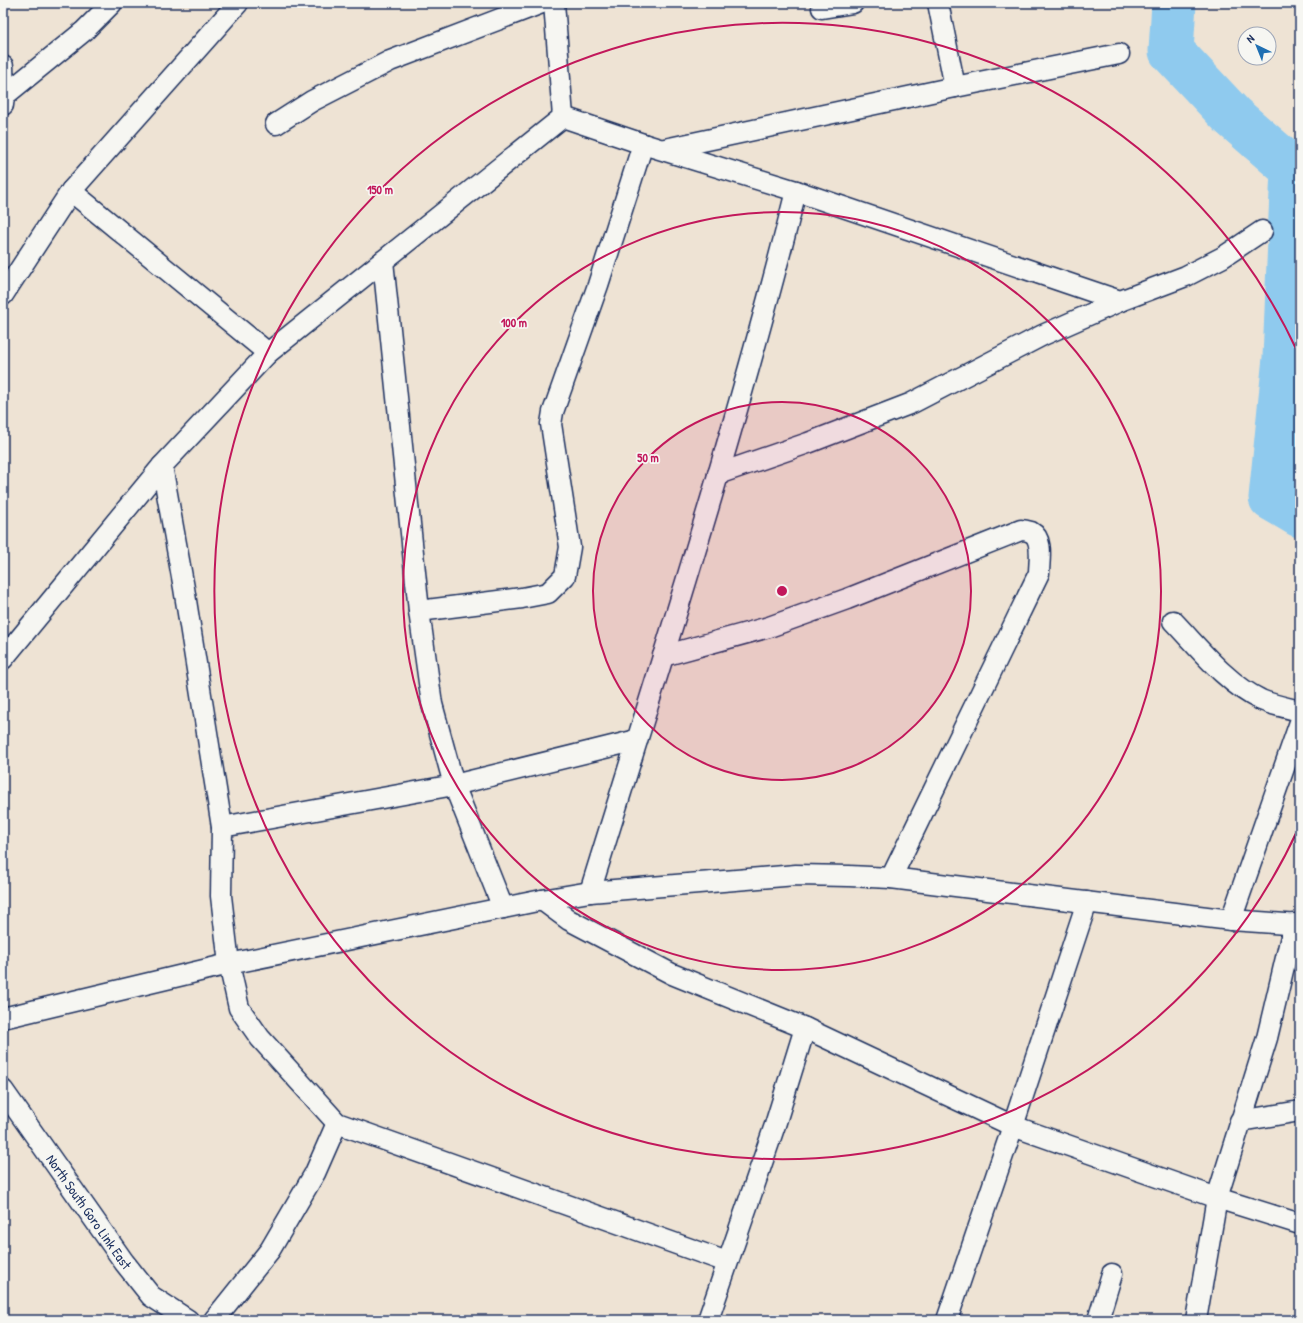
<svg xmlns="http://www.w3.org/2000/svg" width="1303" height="1323" font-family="'Patrick Hand',sans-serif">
<rect width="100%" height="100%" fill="#eee3d4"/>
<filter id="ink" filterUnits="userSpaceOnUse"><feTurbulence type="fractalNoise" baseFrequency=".025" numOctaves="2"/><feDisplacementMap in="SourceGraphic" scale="8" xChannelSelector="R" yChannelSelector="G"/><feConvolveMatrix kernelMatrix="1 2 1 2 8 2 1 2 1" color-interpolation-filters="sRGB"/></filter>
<g filter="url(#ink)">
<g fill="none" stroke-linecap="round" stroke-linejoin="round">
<path stroke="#8fcaee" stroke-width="45" d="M1174,3L1171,51L1232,116L1293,169L1285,358L1271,498L1300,515"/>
<g stroke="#1b2f5e" stroke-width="23">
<g id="street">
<path d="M554,3L563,117"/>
<path d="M938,3L955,87"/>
<path d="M822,8L853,3"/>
<path d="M3,66L4,96L3,105"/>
<path d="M4,96L84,31L112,3"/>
<path d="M276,124L312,101L390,61L542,3"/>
<path d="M665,149L955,87L1119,54"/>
<path d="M71,191L268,353"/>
<path d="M383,261L419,611L432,704L454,785L503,908"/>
<path d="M3,295L71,191L238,3"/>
<path d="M162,466L184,588L222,827L221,896L229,964L239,1008L260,1038L337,1123L727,1262"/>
<path d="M718,474L808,443L912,403L1043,335L1120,301"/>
<path d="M419,611L522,598L548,593L565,576L570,547L551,424L553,412L598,285L643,144"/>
<path d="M1173,621C1199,648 1227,684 1261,700C1273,705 1287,708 1300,711"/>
<path d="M663,656L769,627L847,599L1021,530C1024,530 1028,531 1031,532C1044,539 1039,561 1039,573L891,878"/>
<path d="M3,659L162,466L268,353L563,117L643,144L796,191L1120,301L1186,276L1223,257L1262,231"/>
<path d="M222,827L454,785L637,740"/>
<path d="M590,892C662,659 737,427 796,191"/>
<path d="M542,900L569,920L672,974L805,1028L1013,1126L1217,1198L1300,1224"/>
<path d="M1231,920L1300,722"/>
<path d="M3,1018L229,964L542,900L590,892L796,875L849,876L891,878L1231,920L1300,925"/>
<path id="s1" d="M3,1090L124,1262L151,1296L188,1320"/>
<path d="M1240,1121L1300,1111"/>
<path d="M214,1320L270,1250L315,1173L337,1123"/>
<path d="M708,1320L775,1125L805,1028"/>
<path d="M947,1320L1013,1126L1087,902"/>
<path d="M1098,1320L1112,1274"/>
<path d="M1196,1320L1217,1198L1267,1038L1294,924"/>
</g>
</g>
<use href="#street" stroke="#f6f6f2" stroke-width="20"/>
</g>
</g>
<circle cx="782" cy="591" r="189" fill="#c2185b" fill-opacity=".12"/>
<g fill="none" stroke="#c2185b" stroke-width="2">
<circle cx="782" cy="591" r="189"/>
<circle cx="782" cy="591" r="379"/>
<path d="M1299 827A568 568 0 1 1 1299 355"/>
</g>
<g text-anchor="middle" stroke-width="3.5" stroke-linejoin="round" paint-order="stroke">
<g font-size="14" fill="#1b2f5e" stroke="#f6f6f2">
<text dy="5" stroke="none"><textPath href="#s1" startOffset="149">North South Goro Link East</textPath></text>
</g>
</g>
<circle cx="782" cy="591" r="6" fill="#c2185b" stroke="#f6f6f2" stroke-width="2"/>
<g font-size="12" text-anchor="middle" font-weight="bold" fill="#c2185b" stroke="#f6f6f2" stroke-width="3.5" stroke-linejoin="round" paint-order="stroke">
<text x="380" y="194">150 m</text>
<text x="514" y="327">100 m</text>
<text x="648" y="462">50 m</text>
</g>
<rect width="1303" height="1323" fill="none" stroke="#f6f6f2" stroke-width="16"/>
<rect x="8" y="8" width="1287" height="1307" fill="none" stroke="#1b2f5e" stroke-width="1.5" filter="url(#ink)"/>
<g transform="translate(1257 46) rotate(317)"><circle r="19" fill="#f6f6f2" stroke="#9ea6b7"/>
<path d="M0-3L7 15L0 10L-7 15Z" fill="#1f6fb2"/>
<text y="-6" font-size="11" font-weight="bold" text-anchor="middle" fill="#1b2f5e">N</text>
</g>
</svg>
